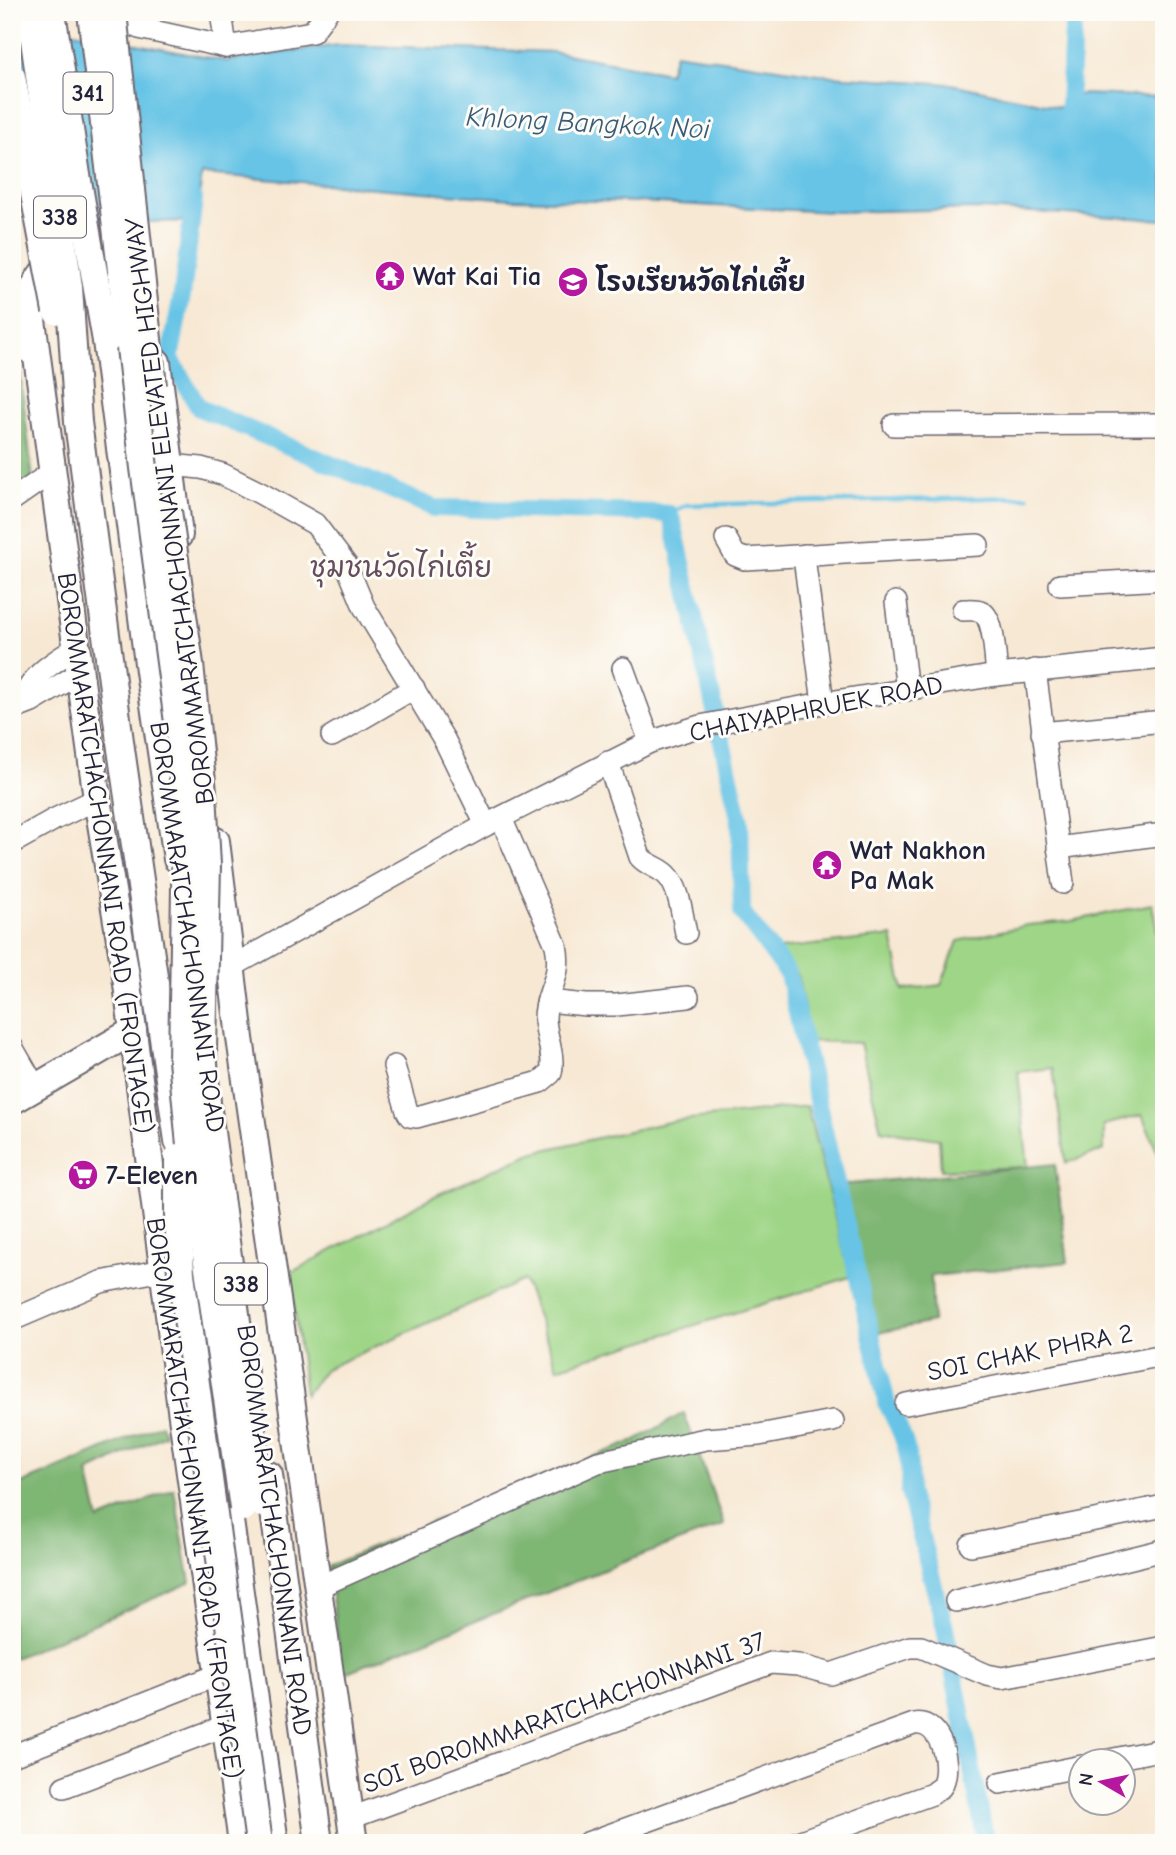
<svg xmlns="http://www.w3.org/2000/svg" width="1176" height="1855" font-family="'Comic Neue','Playpen Sans Thai',sans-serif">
<rect width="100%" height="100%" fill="#fdfcf7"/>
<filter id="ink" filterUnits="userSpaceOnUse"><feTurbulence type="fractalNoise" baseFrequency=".0143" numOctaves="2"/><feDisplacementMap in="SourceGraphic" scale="14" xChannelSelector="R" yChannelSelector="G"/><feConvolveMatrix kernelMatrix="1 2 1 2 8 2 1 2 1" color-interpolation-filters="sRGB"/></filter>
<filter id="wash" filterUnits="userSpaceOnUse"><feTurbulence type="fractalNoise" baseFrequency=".00686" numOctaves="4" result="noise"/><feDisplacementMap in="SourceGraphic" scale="28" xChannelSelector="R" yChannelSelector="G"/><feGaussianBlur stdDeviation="1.57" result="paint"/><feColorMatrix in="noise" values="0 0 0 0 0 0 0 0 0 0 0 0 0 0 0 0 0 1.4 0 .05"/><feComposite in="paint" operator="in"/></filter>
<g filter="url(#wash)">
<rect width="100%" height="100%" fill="#f7e8d3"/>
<g fill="#9ed586" stroke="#607c60" stroke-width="2">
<path d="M1152,904L1164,969V1156H1159L1142,1115L1104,1125V1150L1066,1163L1053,1068L1018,1072L1028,1167L941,1170L939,1139L881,1130L860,1043L811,1041L797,974L778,949L892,936L903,990L941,985L958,941L1027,925L1072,921Z"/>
<path d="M807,1106L850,1277L557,1368L524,1280L325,1369L305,1395L290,1273L430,1198L531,1153L673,1121Z"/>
</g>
<g fill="#7eb673" stroke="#506c57" stroke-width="2">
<path d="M12,354L18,356L33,480L12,497Z"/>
<path d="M1055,1164L1068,1262L931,1276L933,1322L877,1333L841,1185Z"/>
<path d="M684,1413L724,1525L629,1560L342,1674L328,1566L515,1487L632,1442Z"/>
<path d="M161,1424L165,1435L88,1472L99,1520L174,1489L190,1583L12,1659V1488Z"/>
</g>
<path fill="#67c4e6" stroke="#447390" stroke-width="2" d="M12,20L225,61L338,45L555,52L669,73L675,53L832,76L951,84L1059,107L1081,94L1164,97V220L981,209L831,212L638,202L511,199L202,174L196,221L147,222L18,207L12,198Z"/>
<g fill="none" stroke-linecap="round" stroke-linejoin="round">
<path stroke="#67c4e6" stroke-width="4.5" d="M669,514L687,505L1028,497"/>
<g stroke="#67c4e6" stroke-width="18">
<path d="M1068,124L1074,12"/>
<path d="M194,199L182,295L170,358L199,408L434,508L656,513L669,514L673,523L740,822L742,912L788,974L887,1404C904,1435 912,1455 909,1491L945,1628L986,1843"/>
</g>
</g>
</g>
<g filter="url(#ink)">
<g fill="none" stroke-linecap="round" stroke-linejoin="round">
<g stroke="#6d6770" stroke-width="24">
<g id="minor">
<path d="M126,12L130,22L139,28L226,47L312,32L327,12"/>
<path d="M221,12L226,47"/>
<path d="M12,341L37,358"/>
<path d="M894,425L1164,424"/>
<path d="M170,465L201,468L222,474L260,493L315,524L347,566L364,607L445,741L486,825"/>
<path d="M12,500L52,472"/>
<path d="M726,539L735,555L745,559L978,545"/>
<path d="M805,555L804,557L823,703"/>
<path d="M1060,585L1164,579"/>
<path d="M896,602L907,690"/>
<path d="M963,610C968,610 975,609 980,611C995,616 995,661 997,675"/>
<path d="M623,668L650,742"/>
<path d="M1035,670L1063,883"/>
<path d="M21,705C30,675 51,664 76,648"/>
<path d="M14,709L32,702L80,673"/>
<path d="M1042,733L1164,721"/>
<path d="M332,736L414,688"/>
<path d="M608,762L640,857C648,866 659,867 667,875C680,888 682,916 686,933"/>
<path d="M12,843L55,819L97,799"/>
<path d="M1058,848L1164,834"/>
<path d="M231,967L486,825L650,742L700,726L823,703L997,675L1164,658"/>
<path d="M548,1001L586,1005H617L688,997"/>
<path d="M12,1047L35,1087"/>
<path d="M394,1066L407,1111L410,1116L417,1117L540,1082L551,1073C555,1055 546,1038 545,1019C545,990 563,980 556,945L501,818"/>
<path d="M12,1320L101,1282L163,1270"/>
<path d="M906,1404L1164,1355"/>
<path d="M971,1545L1164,1506"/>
<path d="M318,1587L598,1462L706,1439L759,1435L833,1421"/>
<path d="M956,1601L1164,1550"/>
<path d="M12,1756L220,1674"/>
<path d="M1109,1760L1164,1749"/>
<path d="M1000,1783L1082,1766"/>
<path d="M64,1787L227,1725"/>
<path d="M351,1818L771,1663L798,1665L831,1674L910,1647H921L987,1675L1002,1678L1164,1647"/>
<path d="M587,1843L914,1724C941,1719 953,1768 941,1787C940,1787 932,1794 932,1794L795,1843"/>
</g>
</g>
<g stroke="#6d6770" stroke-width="30">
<g id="major">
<path d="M136,256L133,251C101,239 67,240 45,270C39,278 32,288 31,299C30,305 32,314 32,320L97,799L126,976L181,1409L242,1843"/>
<path d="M106,341L149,671L177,859"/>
<path d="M157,362L179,535"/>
<path d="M78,422L121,749L178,1141"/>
<path d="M216,841L240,1038L354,1843"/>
<path d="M12,1101L133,1031"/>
<path d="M194,1263L275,1843"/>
<path d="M269,1475L319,1843"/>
</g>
</g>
<use href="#minor" stroke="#fff" stroke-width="21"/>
<use href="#major" stroke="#fff" stroke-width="26"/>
<g stroke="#6d6770" stroke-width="30" stroke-linecap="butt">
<g id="major-bridge">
<path d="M30,12L69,287L78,422"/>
<path d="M52,12L77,175L106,341"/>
<path d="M91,12L144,468L181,745L186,831L182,1060L190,1145L243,1508"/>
<path d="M113,12L153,386"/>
<path d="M12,77L56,311"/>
<path d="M168,511L190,664L203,792L207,865L203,1050L207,1103L262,1504"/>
<path d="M178,1157V1217L181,1274L259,1843"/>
</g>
</g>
<use href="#major-bridge" stroke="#fff" stroke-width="26"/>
</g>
</g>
<defs>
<g id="temple-disc" transform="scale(1.575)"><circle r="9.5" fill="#b5179e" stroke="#fdfcf7"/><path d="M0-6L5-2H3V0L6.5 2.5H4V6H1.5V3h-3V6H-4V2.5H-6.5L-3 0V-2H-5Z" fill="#fff"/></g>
<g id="school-disc" transform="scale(1.575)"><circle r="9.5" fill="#b5179e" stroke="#fdfcf7"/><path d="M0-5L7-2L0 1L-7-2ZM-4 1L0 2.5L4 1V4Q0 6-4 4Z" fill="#fff"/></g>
<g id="supermarket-disc" transform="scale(1.575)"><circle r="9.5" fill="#b5179e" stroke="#fdfcf7"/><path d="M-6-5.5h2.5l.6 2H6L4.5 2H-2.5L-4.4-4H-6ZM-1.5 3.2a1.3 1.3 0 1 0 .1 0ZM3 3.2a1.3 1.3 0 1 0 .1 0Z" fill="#fff"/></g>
</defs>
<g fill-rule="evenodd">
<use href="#temple-disc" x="390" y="276"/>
<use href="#school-disc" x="573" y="282"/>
<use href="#temple-disc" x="827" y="865"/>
<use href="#supermarket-disc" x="83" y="1175"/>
</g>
<g text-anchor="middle" stroke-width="6" stroke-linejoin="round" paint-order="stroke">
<g fill="#fdfcf7" stroke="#646373" stroke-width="2">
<rect x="63.5" y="72.5" width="49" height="41" rx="5"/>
<rect x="34" y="196.5" width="52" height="41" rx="5"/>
<rect x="215" y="1263.5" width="52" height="41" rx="5"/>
</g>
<g font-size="24" font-weight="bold" fill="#22223b">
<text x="88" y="101">341</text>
<text x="60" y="225">338</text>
<text x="241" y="1292">338</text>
</g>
<g font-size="26" font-weight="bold" fill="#22223b" stroke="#fdfcf7" text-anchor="start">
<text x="413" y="285">Wat Kai Tia</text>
<text x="596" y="291">โรงเรียนวัดไก่เตี้ย</text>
<text x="850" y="859">Wat Nakhon<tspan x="850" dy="30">Pa Mak</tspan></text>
<text x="106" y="1184">7-Eleven</text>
</g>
<g font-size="26" fill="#22223b" stroke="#fdfcf7">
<text transform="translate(169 511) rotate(-97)" y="9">BOROMMARATCHACHONNANI ELEVATED HIGHWAY</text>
<text transform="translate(816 708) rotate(-11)" y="9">CHAIYAPHRUEK ROAD</text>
<text transform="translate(106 853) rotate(82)" y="9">BOROMMARATCHACHONNANI ROAD (FRONTAGE)</text>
<text transform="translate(188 927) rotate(82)" y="9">BOROMMARATCHACHONNANI ROAD</text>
<text transform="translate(1030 1352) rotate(-11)" y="9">SOI CHAK PHRA 2</text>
<text transform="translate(195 1498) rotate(82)" y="9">BOROMMARATCHACHONNANI ROAD (FRONTAGE)</text>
<text transform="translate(275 1530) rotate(82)" y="9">BOROMMARATCHACHONNANI ROAD</text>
<text transform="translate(564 1712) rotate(-20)" y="9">SOI BOROMMARATCHACHONNANI 37</text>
</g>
<g font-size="28" font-style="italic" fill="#3a5b77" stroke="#fdfcf7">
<text transform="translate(588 122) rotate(3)" y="10">Khlong Bangkok Noi</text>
</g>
<g font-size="28" fill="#644e5d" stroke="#fdfcf7">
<text x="401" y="577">ชุมชนวัดไก่เตี้ย</text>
</g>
</g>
<rect width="1176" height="1855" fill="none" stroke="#fdfcf7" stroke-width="42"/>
<g transform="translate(1102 1782) rotate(279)"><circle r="33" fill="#fdfcf7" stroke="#a5a5ac" stroke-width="2"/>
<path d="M0-5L12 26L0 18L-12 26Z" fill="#b5179e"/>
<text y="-10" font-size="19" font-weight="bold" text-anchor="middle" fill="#22223b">N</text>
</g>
</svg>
